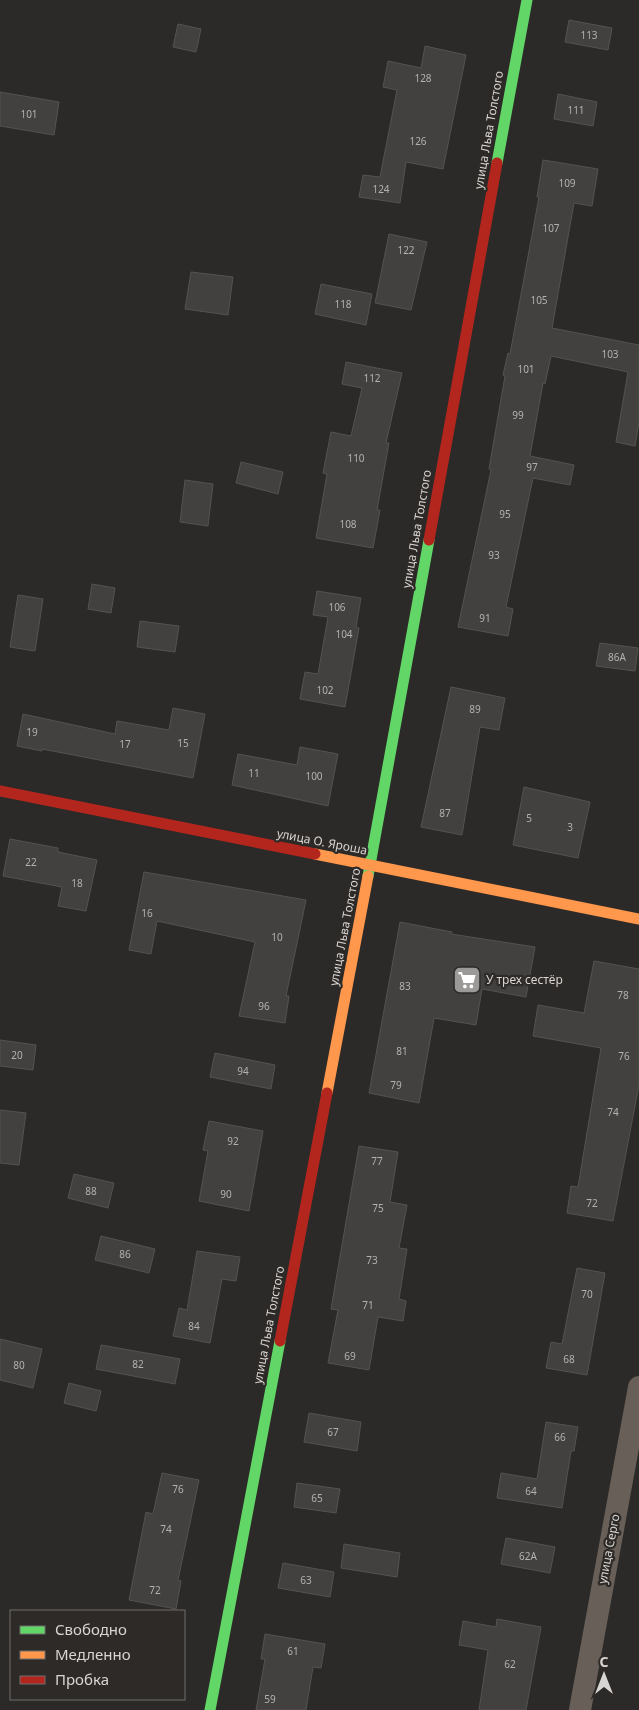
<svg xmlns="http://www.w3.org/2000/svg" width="639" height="1710" font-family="'Noto Sans',sans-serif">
<rect width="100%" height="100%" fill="#2c2a28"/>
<g fill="#434140" stroke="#545351">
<path d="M569,20L612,28L608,50L565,42Z"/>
<path d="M178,24L201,29L196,52L173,47Z"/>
<path d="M425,46L466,55L443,169L406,162L400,203L359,197L363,175L380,177L397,90L383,87L388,61L421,68Z"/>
<path d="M0,92L59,102L54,135L0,126Z"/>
<path d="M558,94L597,102L593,126L554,119Z"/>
<path d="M543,160L598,169L592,206L574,203L552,328L639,345V422L635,446L616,442L628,372L551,356L545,384L543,383L530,456L574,465L570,485L533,478L506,607L513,609L508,636L458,627L491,470L489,469L505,376L503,375L508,353L510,354L539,197H537Z"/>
<path d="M389,234L427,242L411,310L375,303Z"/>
<path d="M191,272L233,277L228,315L185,309Z"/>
<path d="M321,284L372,294L366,325L315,314Z"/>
<path d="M346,362L402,373L386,443H389L377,510H380L373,548L316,538L327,474L323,473L331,432L351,436L362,388L342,384Z"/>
<path d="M241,462L283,472L278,494L236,483Z"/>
<path d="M185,480L213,484L208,526L180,522Z"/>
<path d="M92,584L115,588L111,613L88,609Z"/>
<path d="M317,591L361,598L356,627L359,628L345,707L300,699L305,672L318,674L328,617L313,615Z"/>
<path d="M18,595L43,599L35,651L10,647Z"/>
<path d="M140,621L179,626L175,652L137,647Z"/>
<path d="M600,643L638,648L635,671L596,666Z"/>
<path d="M451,687L505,698L499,730L480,727L462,835L421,827Z"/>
<path d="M173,708L205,714L193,778L42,749V751L17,746L23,714L115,734L117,721L169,730Z"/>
<path d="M300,747L338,754L328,806L232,785L238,754L297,765Z"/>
<path d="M524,787L590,802L578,858L513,845Z"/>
<path d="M10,839L58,848V852L97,860L86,911L58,906L62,887L3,876Z"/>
<path d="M144,872L306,900L286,996H289L285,1023L239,1016L255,942L157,921L151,954L129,950Z"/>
<path d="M400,922L452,932L451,934L535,947L526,997L482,989L476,1025L434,1018L419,1103L369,1093Z"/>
<path d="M594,961L639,969V1085L613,1221L567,1213L571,1186L578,1187L601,1048L533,1036L538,1005L584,1013Z"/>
<path d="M0,1040L36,1045L33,1070L0,1066Z"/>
<path d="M215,1053L275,1065L271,1089L210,1077Z"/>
<path d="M0,1110L26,1113L19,1165L0,1163Z"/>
<path d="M209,1121L263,1131L249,1211L199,1201L208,1151L203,1150Z"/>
<path d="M359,1146L398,1152L390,1202L407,1205L399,1248L407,1249L399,1299L406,1301L403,1321L378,1317L369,1370L328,1363L338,1310L331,1309Z"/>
<path d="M74,1174L114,1183L108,1208L68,1198Z"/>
<path d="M101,1236L155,1249L149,1273L95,1260Z"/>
<path d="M197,1251L240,1257L236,1281L222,1279L210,1343L173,1336L179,1308L187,1310Z"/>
<path d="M577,1268L605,1273L587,1375L546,1368L551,1342L562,1344Z"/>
<path d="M0,1339L42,1349L33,1388L0,1380Z"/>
<path d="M101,1345L180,1359L175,1384L96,1369Z"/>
<path d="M69,1383L101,1391L96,1411L64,1403Z"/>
<path d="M309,1413L361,1422L357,1451L304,1442Z"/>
<path d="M546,1422L578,1427L574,1451H571L562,1508L497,1498L501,1473L537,1479Z"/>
<path d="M162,1473L199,1480L178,1580L181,1581L176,1609L129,1600L146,1512L153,1514Z"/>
<path d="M297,1483L340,1489L336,1513L294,1507Z"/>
<path d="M506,1538L555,1547L550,1573L501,1564Z"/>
<path d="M344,1544L400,1553L397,1577L341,1568Z"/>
<path d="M283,1563L334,1572L330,1597L278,1588Z"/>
<path d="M497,1619L541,1627L526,1710H479L488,1650L459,1645L463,1621L496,1627Z"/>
<path d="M265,1634L325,1644L321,1668L313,1667L306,1710H256L265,1659H261Z"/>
</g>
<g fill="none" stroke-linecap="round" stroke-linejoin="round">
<path stroke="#685f58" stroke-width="22" d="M580,1710L639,1387"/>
<g stroke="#63d668" stroke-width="11">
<path d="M497,163L527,0"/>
<path d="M368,876L429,540"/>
<path d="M210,1710L280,1341"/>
</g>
<g stroke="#ff974d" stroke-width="11">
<path d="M315,854L639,919"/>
<path d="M327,1093L368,876"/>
</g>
<g stroke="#b3261e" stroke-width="11">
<path d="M429,540L497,163"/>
<path d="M0,791L315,854"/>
<path d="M280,1341L327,1093"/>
</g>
</g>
<defs>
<g id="supermarket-square" transform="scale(1.4375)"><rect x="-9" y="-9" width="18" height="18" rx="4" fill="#9c9a98" stroke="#2d2a27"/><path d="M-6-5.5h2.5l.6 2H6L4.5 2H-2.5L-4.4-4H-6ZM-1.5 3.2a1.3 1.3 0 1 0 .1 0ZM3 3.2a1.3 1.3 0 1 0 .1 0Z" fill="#fff"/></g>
</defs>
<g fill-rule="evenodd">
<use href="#supermarket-square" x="467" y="980"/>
</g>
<g text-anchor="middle" stroke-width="4.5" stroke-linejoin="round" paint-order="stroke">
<g font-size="10" fill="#b3b1af">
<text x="589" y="39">113</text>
<text x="423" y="82">128</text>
<text x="576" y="114">111</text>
<text x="29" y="118">101</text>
<text x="418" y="145">126</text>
<text x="567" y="187">109</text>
<text x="381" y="193">124</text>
<text x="551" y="232">107</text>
<text x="406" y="254">122</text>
<text x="539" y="304">105</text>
<text x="343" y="308">118</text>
<text x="610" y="358">103</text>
<text x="526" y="373">101</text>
<text x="372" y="382">112</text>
<text x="518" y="419">99</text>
<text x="356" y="462">110</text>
<text x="532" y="471">97</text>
<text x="505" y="518">95</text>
<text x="348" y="528">108</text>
<text x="494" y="559">93</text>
<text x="337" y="611">106</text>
<text x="485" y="622">91</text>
<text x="344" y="638">104</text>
<text x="617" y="661">86А</text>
<text x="325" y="694">102</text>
<text x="475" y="713">89</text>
<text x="32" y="736">19</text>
<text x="183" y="747">15</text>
<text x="125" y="748">17</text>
<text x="254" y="777">11</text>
<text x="314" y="780">100</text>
<text x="445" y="817">87</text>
<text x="529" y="822">5</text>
<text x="570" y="831">3</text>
<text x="31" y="866">22</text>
<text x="77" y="887">18</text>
<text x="147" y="917">16</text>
<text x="277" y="941">10</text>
<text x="405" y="990">83</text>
<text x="623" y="999">78</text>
<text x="264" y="1010">96</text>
<text x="402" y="1055">81</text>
<text x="17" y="1059">20</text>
<text x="624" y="1060">76</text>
<text x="243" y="1075">94</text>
<text x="396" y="1089">79</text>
<text x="613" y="1116">74</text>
<text x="233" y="1145">92</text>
<text x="377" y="1165">77</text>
<text x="91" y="1195">88</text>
<text x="226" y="1198">90</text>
<text x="592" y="1207">72</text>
<text x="378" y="1212">75</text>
<text x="125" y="1258">86</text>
<text x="372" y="1264">73</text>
<text x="587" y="1298">70</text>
<text x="368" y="1309">71</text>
<text x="194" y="1330">84</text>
<text x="350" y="1360">69</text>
<text x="569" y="1363">68</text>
<text x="138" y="1368">82</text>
<text x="19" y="1369">80</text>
<text x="333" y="1436">67</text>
<text x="560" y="1441">66</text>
<text x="178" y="1493">76</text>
<text x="531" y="1495">64</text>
<text x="317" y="1502">65</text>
<text x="166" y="1533">74</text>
<text x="528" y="1560">62А</text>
<text x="306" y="1584">63</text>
<text x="155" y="1594">72</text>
<text x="293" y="1655">61</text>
<text x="510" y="1668">62</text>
<text x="270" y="1703">59</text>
</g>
<g font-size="12" fill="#d8d6d4" stroke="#2d2a27">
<text transform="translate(489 130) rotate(-80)" y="4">улица Льва Толстого</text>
<text transform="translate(417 529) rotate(-80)" y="4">улица Льва Толстого</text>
<text transform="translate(322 842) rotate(11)" y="4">улица О. Яроша</text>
<text transform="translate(345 927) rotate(-79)" y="4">улица Льва Толстого</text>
<text transform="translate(269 1325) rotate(-79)" y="4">улица Льва Толстого</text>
<text transform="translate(609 1549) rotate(-79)" y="4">улица Серго</text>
</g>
<g font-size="12" fill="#d8d6d4" stroke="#2d2a27" text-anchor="start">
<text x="486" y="984">У трех сестёр</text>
</g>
</g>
<rect x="10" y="1610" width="175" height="90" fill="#2d2a27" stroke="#716f6c"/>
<rect x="20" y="1626" width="25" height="8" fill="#63d668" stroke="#716f6c"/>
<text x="55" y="1635" font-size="15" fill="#d8d6d4">Свободно</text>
<rect x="20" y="1651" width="25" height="8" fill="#ff974d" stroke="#716f6c"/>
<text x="55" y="1660" font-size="15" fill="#d8d6d4">Медленно</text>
<rect x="20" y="1676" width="25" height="8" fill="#b3261e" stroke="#716f6c"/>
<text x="55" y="1685" font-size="15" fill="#d8d6d4">Пробка</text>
<g transform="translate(604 1675)" stroke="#2d2a27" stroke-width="4" paint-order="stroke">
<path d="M0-4L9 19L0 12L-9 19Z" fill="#d8d6d4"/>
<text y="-8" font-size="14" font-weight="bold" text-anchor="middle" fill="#d8d6d4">С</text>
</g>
</svg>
